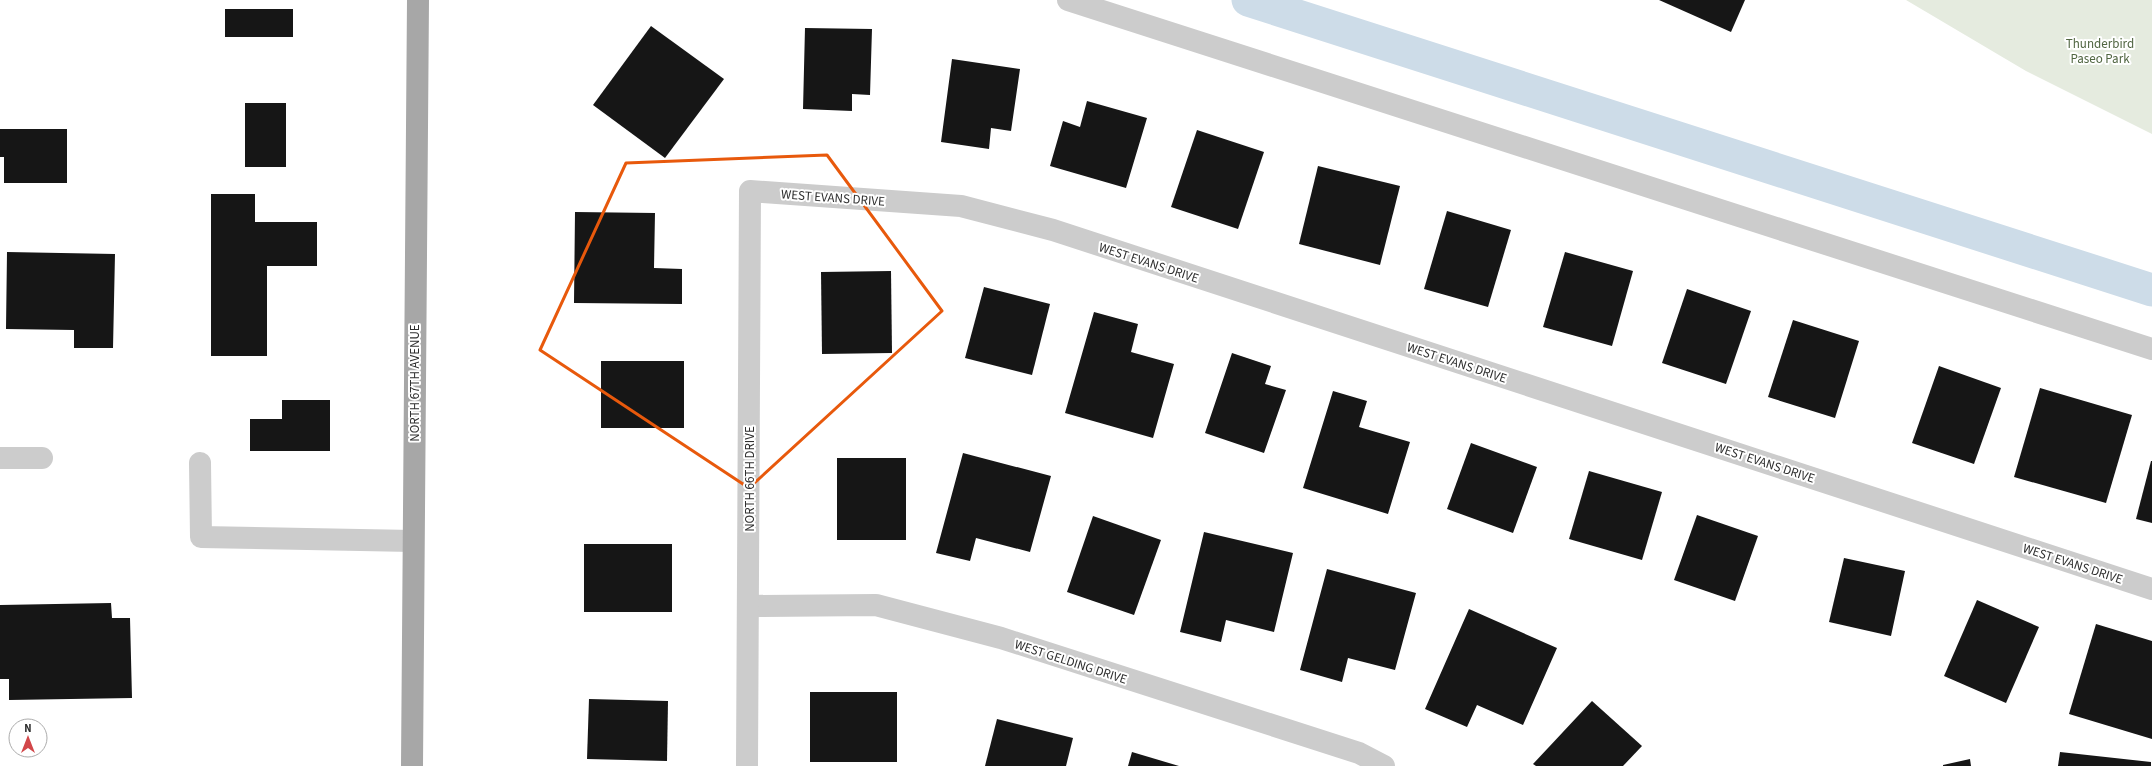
<svg xmlns="http://www.w3.org/2000/svg" width="2152" height="766" font-family="'Source Sans 3',sans-serif">
<rect width="100%" height="100%" fill="#fff"/>
<path fill="#e5ebdf" d="M1906,0H2152V134L2026,71Z"/>
<g fill="none" stroke-linecap="round" stroke-linejoin="round">
<path stroke="#cddce8" stroke-width="33" d="M1248,0L2152,290"/>
</g>
<g fill="#161616">
<path d="M1659,0H1745L1731,32Z"/>
<rect x="225" y="9" width="68" height="28"/>
<path d="M651,26L724,79L665,158L593,105Z"/>
<path d="M805,28L872,29L870,95L852,94V111L803,109Z"/>
<path d="M952,59L1020,69L1011,131L991,128L989,149L941,142Z"/>
<path d="M1087,101L1147,118L1126,188L1050,166L1063,121L1080,127Z"/>
<rect x="245" y="103" width="41" height="64"/>
<path d="M0,129H67V183H4V157H0Z"/>
<path d="M1197,130L1264,152L1238,229L1171,207Z"/>
<path d="M1318,166L1400,186L1380,265L1299,244Z"/>
<path d="M211,194H255V222H317V266H267V356H211Z"/>
<path d="M1447,211L1511,230L1488,307L1424,289Z"/>
<path d="M575,212L655,213L654,268L682,269V304L574,303Z"/>
<path d="M7,252L115,254L113,348H74V330L6,329Z"/>
<path d="M1565,252L1633,271L1612,346L1543,327Z"/>
<path d="M891,271L892,353L822,354L821,272Z"/>
<path d="M984,287L1050,304L1032,375L965,358Z"/>
<path d="M1687,289L1751,311L1726,384L1662,363Z"/>
<path d="M1094,312L1138,324L1131,352L1174,364L1153,438L1065,413Z"/>
<path d="M1793,320L1859,341L1835,418L1768,397Z"/>
<path d="M1232,353L1271,366L1265,384L1286,390L1264,453L1205,433Z"/>
<rect x="601" y="361" width="83" height="67"/>
<path d="M1939,366L2001,388L1974,464L1912,443Z"/>
<path d="M2040,388L2132,415L2106,503L2014,477Z"/>
<path d="M1333,391L1367,401L1359,427L1410,442L1388,514L1303,488Z"/>
<path d="M282,400H330V451H250V419H282Z"/>
<path d="M1471,443L1537,467L1513,533L1447,509Z"/>
<path d="M963,453L1051,476L1030,552L976,538L970,561L936,553Z"/>
<rect x="837" y="458" width="69" height="82"/>
<path d="M2151,461H2152V523L2136,519Z"/>
<path d="M1589,471L1662,492L1642,560L1569,539Z"/>
<path d="M1697,515L1758,536L1735,601L1674,580Z"/>
<path d="M1093,516L1161,540L1134,615L1067,592Z"/>
<path d="M1204,532L1293,553L1274,632L1226,620L1221,642L1180,632Z"/>
<rect x="584" y="544" width="88" height="68"/>
<path d="M1844,558L1905,571L1891,636L1829,622Z"/>
<path d="M1327,569L1416,593L1395,670L1348,658L1342,682L1300,670Z"/>
<path d="M1977,600L2039,627L2006,703L1944,676Z"/>
<path d="M111,603L112,618H130L132,698L9,700V679H0V605Z"/>
<path d="M1469,609L1557,648L1523,725L1477,705L1467,727L1425,709Z"/>
<path d="M2096,624L2152,641V739L2069,714Z"/>
<rect x="810" y="692" width="87" height="70"/>
<path d="M589,699L668,701L667,761L587,759Z"/>
<path d="M1592,701L1642,746L1623,766H1536L1533,764Z"/>
<path d="M997,719L1073,738L1066,766H985Z"/>
<path d="M1132,752L1179,766H1128Z"/>
<path d="M2060,752L2151,762V766H2058Z"/>
<path d="M1970,759L1971,766H1943V765Z"/>
</g>
<g fill="none" stroke-linecap="round" stroke-linejoin="round">
<g stroke="#ccc" stroke-width="22">
<path d="M1068,0L2152,349"/>
<path d="M0,458H42"/>
<path d="M200,463L201,537L413,541"/>
<path d="M748,606L876,605L1001,638L1359,753L1384,766"/>
<path d="M747,766L750,191L961,206L1053,230L2152,589"/>
</g>
<path stroke="#a7a7a7" stroke-width="22" d="M412,766L418,0"/>
</g>
<path fill="none" stroke="#e8590c" stroke-width="3" stroke-linejoin="round" d="M827,155L942,311L749,488L540,350L626,163Z"/>
<g text-anchor="middle" stroke-width="4" stroke-linejoin="round" paint-order="stroke">
<g font-size="13" fill="#516642" stroke="#fff">
<text x="2100" y="48">Thunderbird<tspan x="2100" dy="15">Paseo Park</tspan></text>
</g>
<g font-size="13" fill="#2f2f2f" stroke="#fff">
<text transform="translate(833 197) rotate(4)" y="5">WEST EVANS DRIVE</text>
<text transform="translate(1149 262) rotate(18)" y="5">WEST EVANS DRIVE</text>
<text transform="translate(1457 362) rotate(18)" y="5">WEST EVANS DRIVE</text>
<text transform="translate(414 383) rotate(-90)" y="5">NORTH 67TH AVENUE</text>
<text transform="translate(1765 462) rotate(18)" y="5">WEST EVANS DRIVE</text>
<text transform="translate(749 479) rotate(-90)" y="5">NORTH 66TH DRIVE</text>
<text transform="translate(2073 563) rotate(18)" y="5">WEST EVANS DRIVE</text>
<text transform="translate(1071 661) rotate(18)" y="5">WEST GELDING DRIVE</text>
</g>
</g>
<g transform="translate(28 738)"><circle r="19" fill="#ffffff" stroke="#acacac"/>
<path d="M0-3L7 15L0 10L-7 15Z" fill="#d24649"/>
<text y="-6" font-size="11" font-weight="bold" text-anchor="middle" fill="#2f2f2f">N</text>
</g>
</svg>
